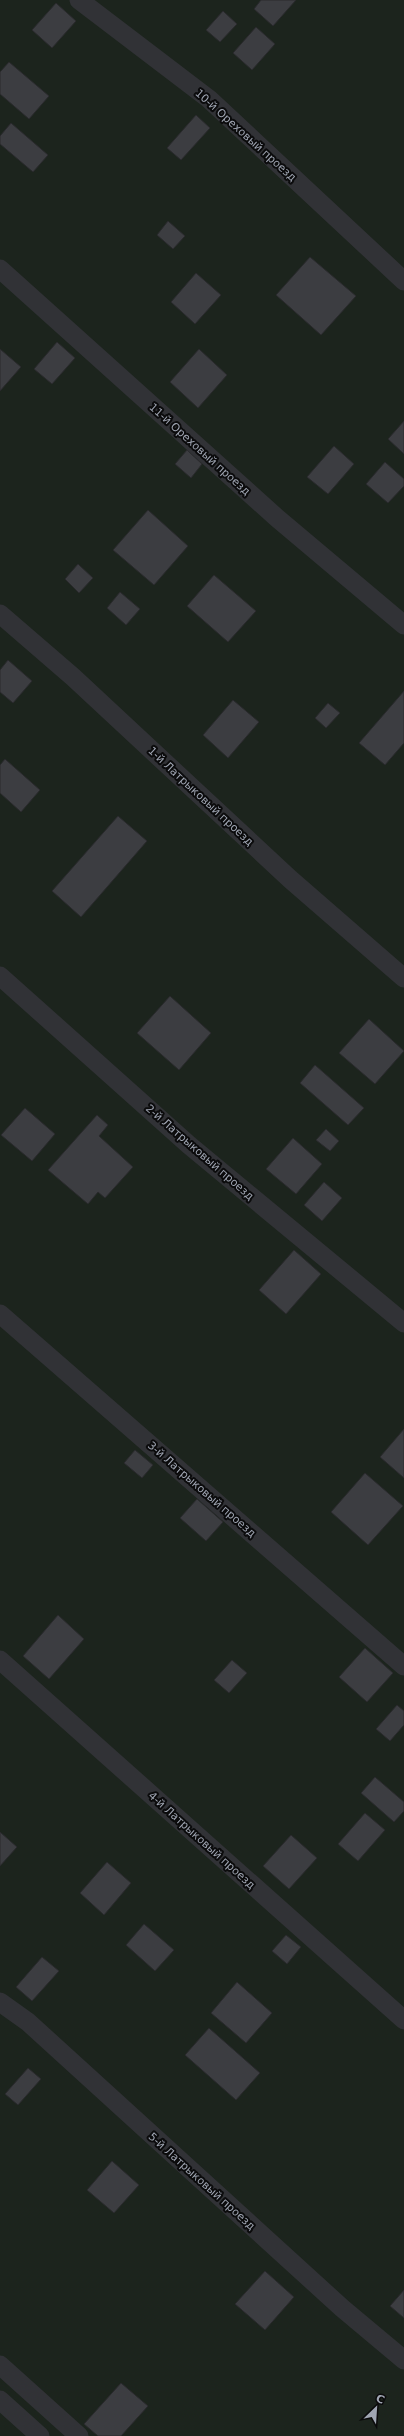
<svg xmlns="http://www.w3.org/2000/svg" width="404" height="2436" font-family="'DejaVu Sans',sans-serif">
<rect width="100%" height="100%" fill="#101011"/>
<rect fill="#1c241d" x="0" y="0" width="404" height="2436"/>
<g fill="#3c3d41" stroke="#2a2a2d">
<path d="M261,0H296L273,26L254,9Z"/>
<path d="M56,3L76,21L52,48L32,30Z"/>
<path d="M223,11L237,24L220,42L206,30Z"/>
<path d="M256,27L275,44L252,70L233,53Z"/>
<path d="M9,62L49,96L29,119L0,94V72Z"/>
<path d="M196,115L210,128L181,160L167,148Z"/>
<path d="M11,123L48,155L33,172L0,144V136Z"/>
<path d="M168,221L185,236L173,249L157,235Z"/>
<path d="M310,257L356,296L321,335L276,295Z"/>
<path d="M196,273L221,295L195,324L171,302Z"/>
<path d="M57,342L75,358L52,384L34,369Z"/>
<path d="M0,349L21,367L0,391Z"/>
<path d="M199,349L227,375L198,408L170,382Z"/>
<path d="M404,421V454L388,439Z"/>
<path d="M334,446L354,464L328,494L307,477Z"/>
<path d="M187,450L202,464L191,478L175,464Z"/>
<path d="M385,462L404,479V486L388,503L366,484Z"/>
<path d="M148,510L188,546L154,585L113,550Z"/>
<path d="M78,564L93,578L79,593L65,579Z"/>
<path d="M214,575L256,611L228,642L187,606Z"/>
<path d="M120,592L140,609L126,625L107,608Z"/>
<path d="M8,660L32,681L13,703L0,692V670Z"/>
<path d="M404,691V743L385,765L359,743Z"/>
<path d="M233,700L259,722L228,758L203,735Z"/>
<path d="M328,703L340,713L326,728L315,718Z"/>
<path d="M5,759L40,790L21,812L0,793V765Z"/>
<path d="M118,816L147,841L81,917L52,891Z"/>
<path d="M170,996L211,1033L179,1070L137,1033Z"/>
<path d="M369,1019L404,1051L375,1084L339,1053Z"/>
<path d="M315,1065L364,1108L348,1125L300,1083Z"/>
<path d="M25,1108L55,1134L32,1161L1,1135Z"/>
<path d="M97,1115L108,1125L99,1136L133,1167L105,1198L98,1192L88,1204L48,1170Z"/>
<path d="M326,1129L339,1141L330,1151L316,1140Z"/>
<path d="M293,1138L322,1164L296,1194L266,1169Z"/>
<path d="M324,1182L342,1198L322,1221L304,1205Z"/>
<path d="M294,1250L321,1274L286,1314L259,1290Z"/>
<path d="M404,1429V1478L380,1457Z"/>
<path d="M135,1450L153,1465L142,1478L124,1463Z"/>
<path d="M365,1473L403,1506L368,1545L331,1512Z"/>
<path d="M197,1499L223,1522L206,1541L180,1518Z"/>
<path d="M58,1615L84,1639L49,1679L23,1656Z"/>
<path d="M365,1648L393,1673L367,1702L339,1677Z"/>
<path d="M232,1660L247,1673L229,1693L214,1680Z"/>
<path d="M397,1705L404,1711V1725L390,1741L376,1729Z"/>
<path d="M375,1777L404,1802V1811L394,1822L361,1793Z"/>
<path d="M365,1813L385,1830L358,1861L338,1844Z"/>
<path d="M0,1832L17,1847L0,1866Z"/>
<path d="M291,1835L317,1858L289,1889L263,1866Z"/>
<path d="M107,1862L131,1883L104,1915L80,1893Z"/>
<path d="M144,1924L174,1950L155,1971L126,1945Z"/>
<path d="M286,1935L301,1947L287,1964L272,1951Z"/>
<path d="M42,1957L59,1971L32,2001L16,1987Z"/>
<path d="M237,1982L272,2013L246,2043L211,2013Z"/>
<path d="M209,2028L260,2073L236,2100L185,2055Z"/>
<path d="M28,2068L41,2079L18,2105L5,2094Z"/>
<path d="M112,2161L139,2185L114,2213L87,2190Z"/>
<path d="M265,2271L294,2297L265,2330L235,2304Z"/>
<path d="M404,2290V2318L390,2306Z"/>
<path d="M121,2383L148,2406L121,2436H98L84,2424Z"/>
</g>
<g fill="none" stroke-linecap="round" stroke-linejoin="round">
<g stroke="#313236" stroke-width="19">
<path d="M79,0L209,99L404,281"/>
<path d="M0,269L277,518L404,625"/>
<path d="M0,614L73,677L290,879L404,978"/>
<path d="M0,976L189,1145L404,1323"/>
<path d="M0,1314L404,1666"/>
<path d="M0,1660L404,2020"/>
<path d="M0,2002L28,2022L342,2308L404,2360"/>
<path d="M0,2365L79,2436"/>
<path d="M0,2400L40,2436"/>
</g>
</g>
<g text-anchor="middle" stroke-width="4" stroke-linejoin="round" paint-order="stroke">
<g font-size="11" fill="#a0a6b3" stroke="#0b0b0c">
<text transform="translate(246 135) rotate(42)" y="4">10-й Ореховый проезд</text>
<text transform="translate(200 449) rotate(42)" y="4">11-й Ореховый проезд</text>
<text transform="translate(201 796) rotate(43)" y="4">1-й Латрыковый проезд</text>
<text transform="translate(200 1152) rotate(41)" y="4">2-й Латрыковый проезд</text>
<text transform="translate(202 1489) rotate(41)" y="4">3-й Латрыковый проезд</text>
<text transform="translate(202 1840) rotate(42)" y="4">4-й Латрыковый проезд</text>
<text transform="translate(202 2181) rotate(42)" y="4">5-й Латрыковый проезд</text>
</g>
</g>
<g transform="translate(376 2408) rotate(25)" stroke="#0b0b0c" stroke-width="3" paint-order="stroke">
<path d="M0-3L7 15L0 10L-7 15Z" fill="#a0a6b3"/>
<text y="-6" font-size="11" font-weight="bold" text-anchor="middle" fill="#a0a6b3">С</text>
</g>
</svg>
